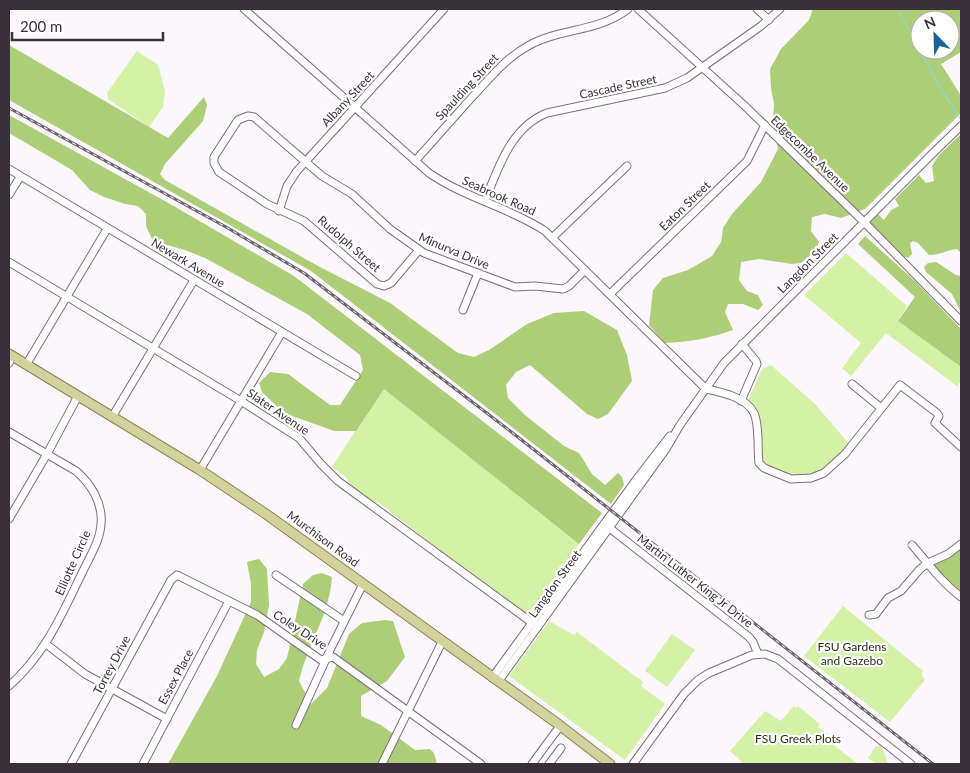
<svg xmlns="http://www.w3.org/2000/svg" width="970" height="773" font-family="Lato,sans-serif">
<rect width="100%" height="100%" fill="#fbf7fc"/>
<g fill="#d3f2a6">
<path d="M137,51L158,65L165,91L163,107L149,127L108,99L107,93Z"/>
<path d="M846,253L907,306L898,321L961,367V381L957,386L886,333L851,376L842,368L861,343L804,295Z"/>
<path d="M771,365L815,404L851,446L830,469L798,480L759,463L755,418L746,405L762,369Z"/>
<path d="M383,388L579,544L527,618L379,503L350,489L347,478L332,467Z"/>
<path d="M843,606L923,671L922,676L925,680L890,722L804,656Z"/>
<path d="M549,621L574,635L577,632L643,682L641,686L665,704L625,760L509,676Z"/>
<path d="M672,634L695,650L667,687L645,671Z"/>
<path d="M794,706L797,708L798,706L820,724L818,727L829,735L826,739L858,764H744L730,751L765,711L781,721Z"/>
<path d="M878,744L882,747L888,764H876L868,758L876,746L878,747Z"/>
</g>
<g fill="#acce77" fill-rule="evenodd">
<path d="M813,9H961V52L941,64L960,94L961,113L865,209L841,218L825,214L812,217L811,231L819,242L815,251L801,263L792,264L759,259L741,262L739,280L747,291L758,295L763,305L758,310L743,304H728L725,312L733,330C711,338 689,342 665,343L649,325L653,290L663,278L688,270L712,256L721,242L723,228L732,214L761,182L778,149L773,119L774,104L771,88L770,69L781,49L809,20ZM920,20H950V50H920Z"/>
<path d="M9,45L168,138L204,97L207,105L203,121L165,164L160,174L165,180L318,266L390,303L458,353L474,357L489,350L527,324L554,313L584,311L617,330L627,355L632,381L608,414L598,419L587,414L530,365L516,372L506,385L508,398L525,415L564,446L579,453L592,474L605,485L618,473L622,477L624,485L611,504L311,271L9,100Z"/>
<path d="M9,115L172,205L294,276L602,513L579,544L384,389L356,431H334L284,413L262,392L259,383L270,372L288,374L330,405H340L363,370L360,355L307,314L205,258L185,250L153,241L146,226V214L138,206L125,204L104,197L90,190L72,170L9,133Z"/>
<path d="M961,134V253L957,249C947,250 940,255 929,255L918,243L913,241L910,243L912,254L908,258L902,256L870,223L878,214L884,220L891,210L899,206L895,199L919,175L926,183L934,181L932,166L939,155Z"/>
<path d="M865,236L915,281L961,329V367L898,321L915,297L858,244Z"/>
<path d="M936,262L956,275L961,276V312L952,294L926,272L924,267L928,263Z"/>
<path d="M961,543V597L928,563Z"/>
<path d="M259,559L267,569L269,605L264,632L257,650L256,664L264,677L279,669L287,658L303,584L313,575L322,573L332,577C330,614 307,646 299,681L311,704L327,688L349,634L362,623L385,620L393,621L405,657L387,681L361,696V716L381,725L415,750L430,749L434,753L437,764H168L217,676L251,602V584L247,562Z"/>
</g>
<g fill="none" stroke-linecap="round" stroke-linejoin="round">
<g stroke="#83defb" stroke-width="1">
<path d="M897,9L920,49"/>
<path d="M920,50L939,86L961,120"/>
</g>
<g stroke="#7f6c81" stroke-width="9">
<g id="minor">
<path d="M244,9L429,173C465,198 509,207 545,231L706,389C721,392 746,397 754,413C760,427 757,448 759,463L764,468L791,479L811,478L824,473L845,454L900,385L937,413L939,416L935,423L961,447"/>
<path d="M638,9L746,107L865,223L961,321"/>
<path d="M757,9L769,20"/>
<path d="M415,161C435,139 454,117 474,95C491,77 506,58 528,46C559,28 599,32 628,9"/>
<path d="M9,169L356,376"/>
<path d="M9,195L20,177"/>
<path d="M485,201C498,168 511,127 547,113L665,88L687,78L761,26L780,9"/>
<path d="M279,211L287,186L297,171L444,9"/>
<path d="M553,237L627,166"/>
<path d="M419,250L391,283L384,286L377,284L304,221L267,204L219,172L214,163V157L238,120L248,116L254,117L322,176L352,194L390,229L424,253L515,287L535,286L563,289L569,286L585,270"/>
<path d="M9,262L241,401L299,438L321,464L338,481L538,627"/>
<path d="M610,294L747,161L765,125"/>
<path d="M463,310L478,273"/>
<path d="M9,363L12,356"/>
<path d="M26,365L107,229"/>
<path d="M852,384L881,408"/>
<path d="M741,401L757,364L756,361L742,344"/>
<path d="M112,417L194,280"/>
<path d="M9,432L76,471C91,484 103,503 101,524C100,541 90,556 83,571C62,614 46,653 9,686"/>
<path d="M200,470L282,332"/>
<path d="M9,519L47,454L78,396"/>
<path d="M607,526L749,637L753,642L758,654"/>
<path d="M912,545C928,563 941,582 961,597"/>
<path d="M276,575L344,621"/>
<path d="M869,615L876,614L888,598L901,591L920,569L928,563L948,554L961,544"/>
<path d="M46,644L85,674L167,719"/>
<path d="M492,678L636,480L670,436"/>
<path d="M498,682L666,449L680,425L724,363L931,155L961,126"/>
<path d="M296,725L331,648L363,584"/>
<path d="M71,764L171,580L177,575L257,615L321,660L333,657L481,764"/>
<path d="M143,764L229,601"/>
<path d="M382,764L442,642"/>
<path d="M532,764L560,726"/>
<path d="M549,764L561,748"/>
<path d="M633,764L684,694L698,680L709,673L752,655L765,654L778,659L911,764"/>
</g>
</g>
<g stroke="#8b8450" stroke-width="11">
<path id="major" d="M9,354L200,470L266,514L558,724L610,764"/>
</g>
<use href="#minor" stroke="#fff" stroke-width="7"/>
<use href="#major" stroke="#d4d19d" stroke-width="9"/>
<g stroke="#6b636c" stroke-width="3">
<path id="rail" d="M9,108L226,227L304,273L514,434L933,764"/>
</g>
<use href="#rail" stroke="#fff" stroke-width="1" stroke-dasharray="4" stroke-linecap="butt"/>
</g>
<g text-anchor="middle" stroke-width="4.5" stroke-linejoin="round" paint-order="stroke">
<g font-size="12" fill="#39303a" stroke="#fff">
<text transform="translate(467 87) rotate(-47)" y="4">Spaulding Street</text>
<text transform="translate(618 87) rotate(-12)" y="4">Cascade Street</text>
<text transform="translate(348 99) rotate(-47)" y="4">Albany Street</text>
<text transform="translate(810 154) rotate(44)" y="4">Edgecombe Avenue</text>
<text transform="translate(499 196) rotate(24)" y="4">Seabrook Road</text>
<text transform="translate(685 206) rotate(-44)" y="4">Eaton Street</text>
<text transform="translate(349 244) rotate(41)" y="4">Rudolph Street</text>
<text transform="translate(454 251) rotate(23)" y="4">Minurva Drive</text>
<text transform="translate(188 263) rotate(31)" y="4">Newark Avenue</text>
<text transform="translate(808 263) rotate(-45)" y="4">Langdon Street</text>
<text transform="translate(278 412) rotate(34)" y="4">Slater Avenue</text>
<text transform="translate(323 539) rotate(36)" y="4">Murchison Road</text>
<text transform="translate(73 563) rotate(-66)" y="4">Elliotte Circle</text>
<text transform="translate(695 581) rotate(38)" y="4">Martin Luther King Jr Drive</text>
<text transform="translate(555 584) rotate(-54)" y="4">Langdon Street</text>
<text transform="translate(300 630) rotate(33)" y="4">Coley Drive</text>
<text transform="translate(112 665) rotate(-62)" y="4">Torrey Drive</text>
<text transform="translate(176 677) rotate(-62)" y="4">Essex Place</text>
</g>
<g font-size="12" fill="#273410" stroke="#fff">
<text x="852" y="651">FSU Gardens<tspan x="852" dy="14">and Gazebo</tspan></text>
<text x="798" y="743">FSU Greek Plots</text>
</g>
</g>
<rect width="970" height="773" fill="none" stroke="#39303a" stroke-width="20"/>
<g transform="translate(935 35) rotate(337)"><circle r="24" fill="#ffffff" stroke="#b0acb0"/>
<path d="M0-4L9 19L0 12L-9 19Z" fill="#1a6598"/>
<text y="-8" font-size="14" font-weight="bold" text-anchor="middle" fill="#39303a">N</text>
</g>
<path d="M12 32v8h151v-8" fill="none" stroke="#39303a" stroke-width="2.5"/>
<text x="20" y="32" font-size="15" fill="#39303a" stroke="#ffffff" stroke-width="4" paint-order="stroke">200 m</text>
</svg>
